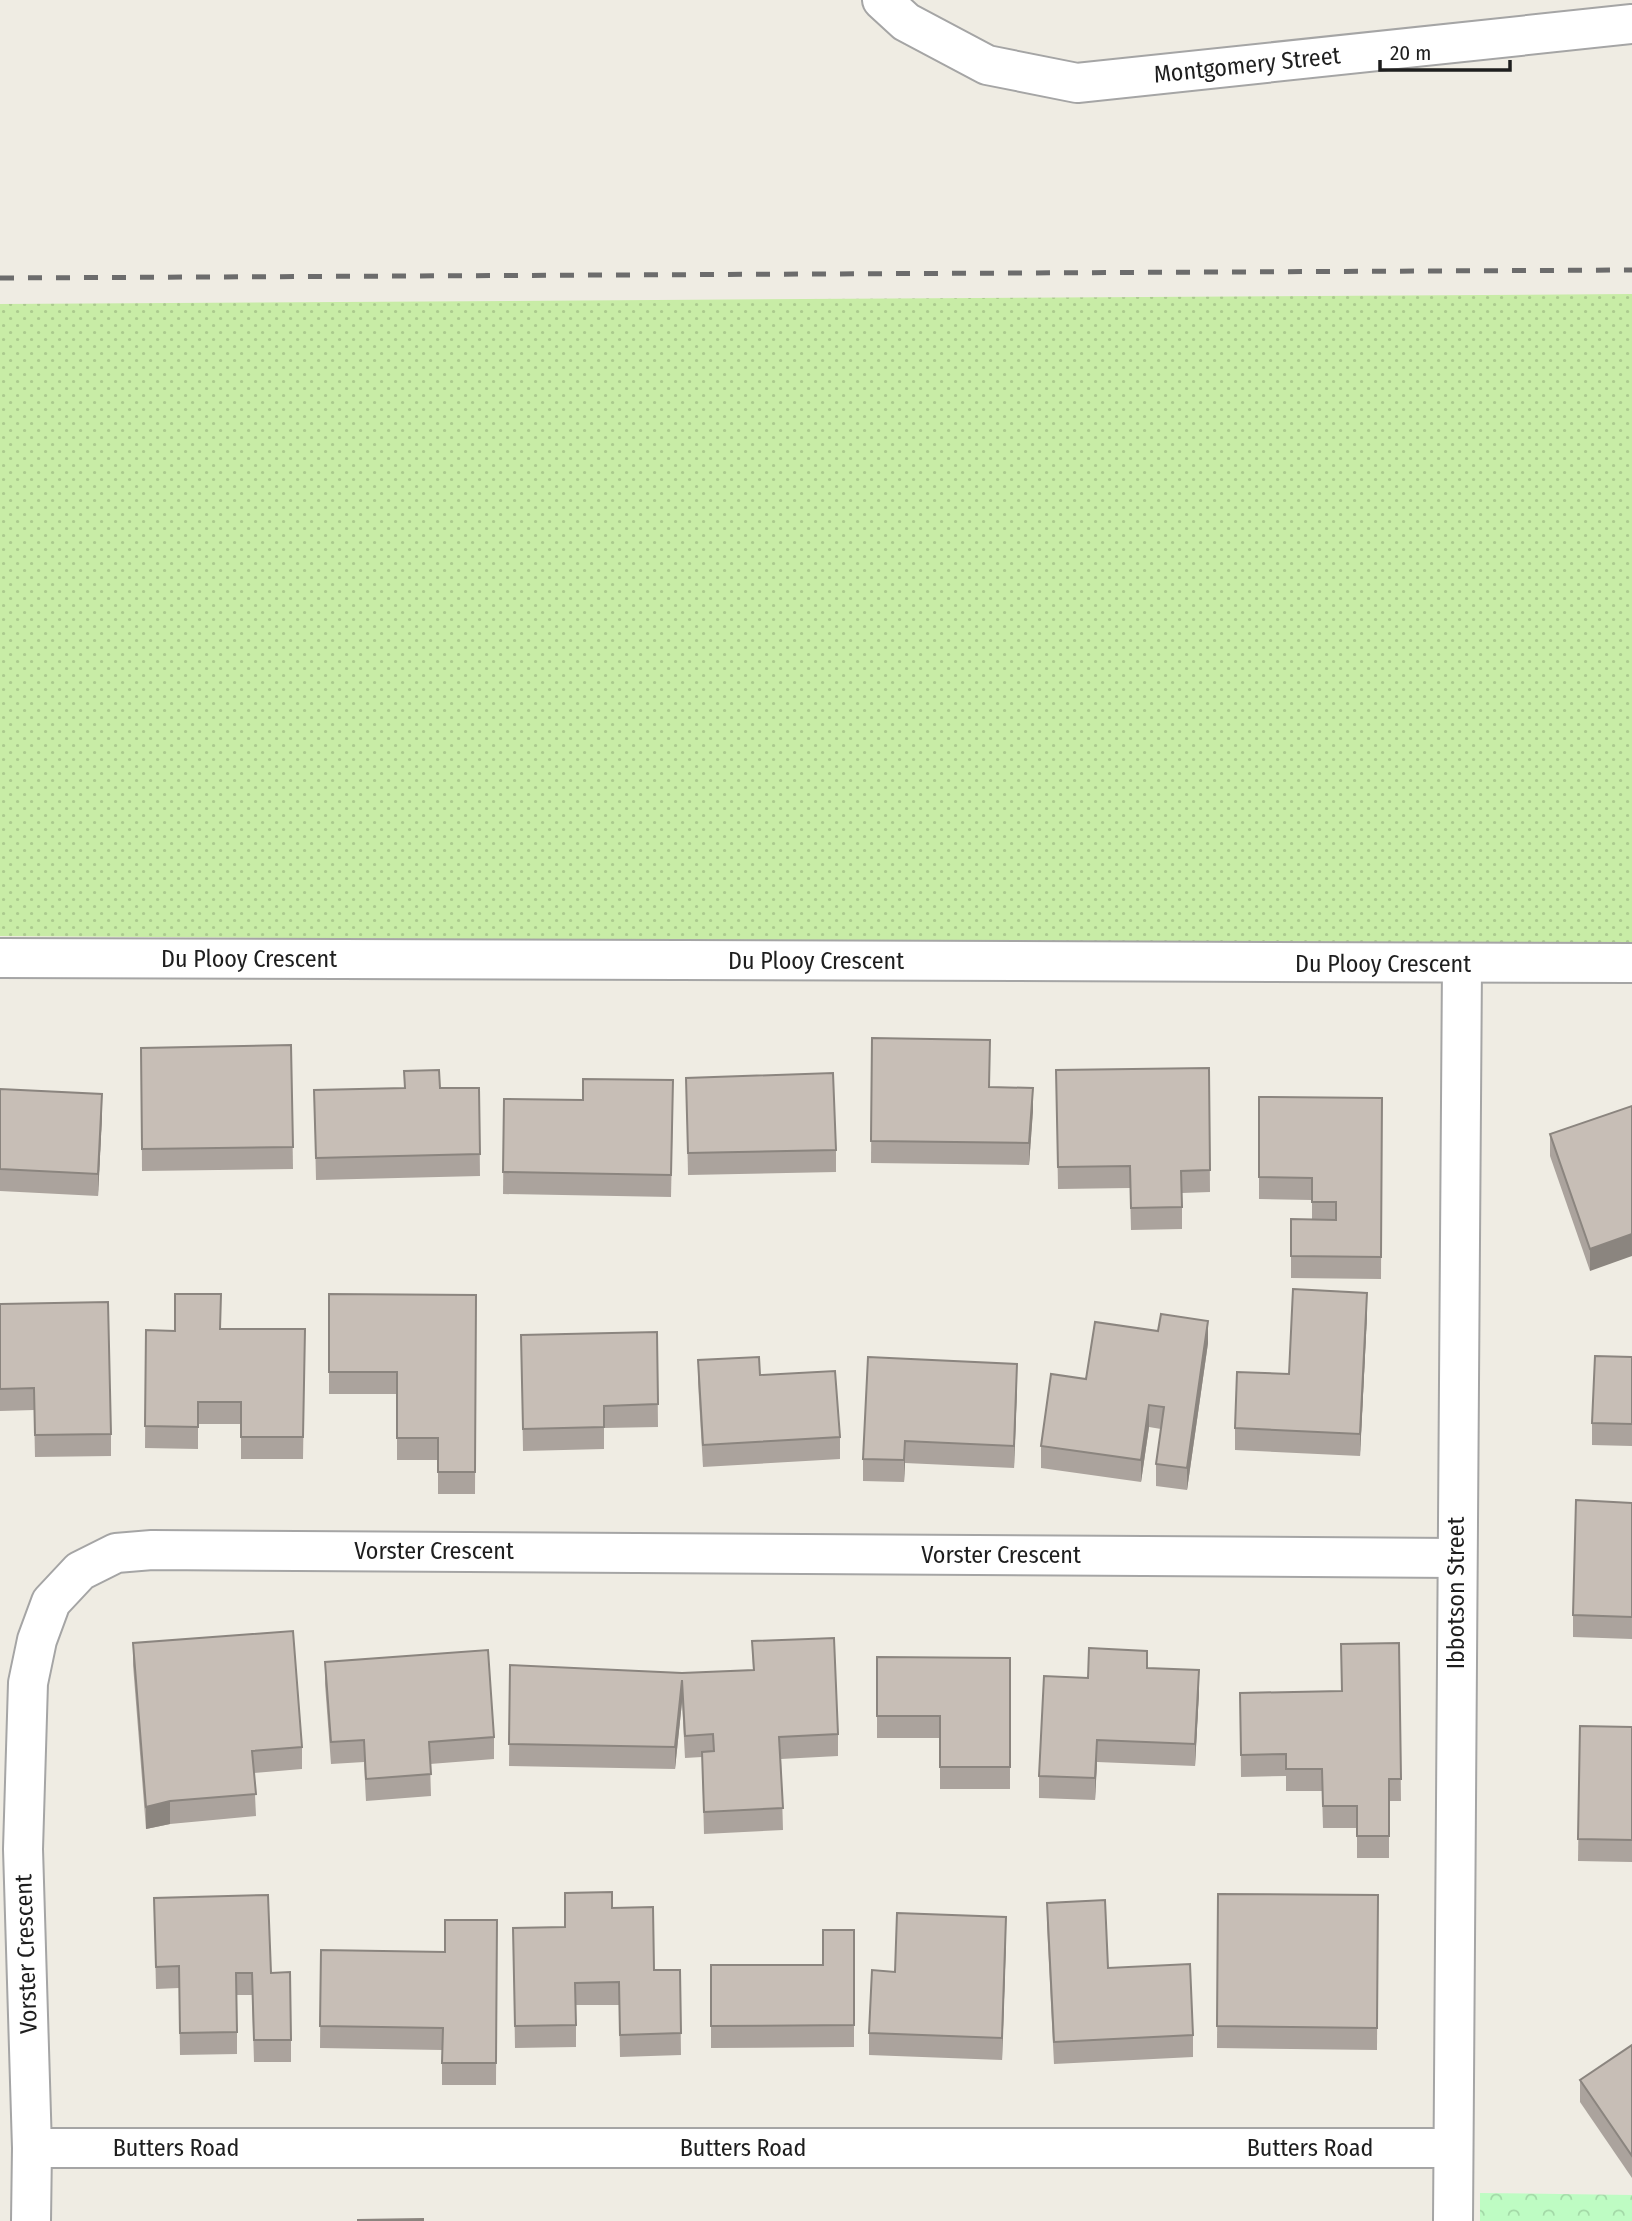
<svg xmlns="http://www.w3.org/2000/svg" width="1632" height="2221" font-family="'Fira Sans Condensed',sans-serif">
<defs>
<pattern id="grass-dots" width="8" height="8" patternUnits="userSpaceOnUse" patternTransform="scale(1.75)"><rect width="8" height="8" fill="#c8eca6"/><path d="M2 2h.1M6 6h.1" fill="none" stroke="#abca8e" stroke-width="1.8" stroke-linecap="round"/></pattern>
<pattern id="park-crowns" width="20" height="18" patternUnits="userSpaceOnUse" patternTransform="scale(1.75)"><rect width="20" height="18" fill="#befcc3"/><path d="M2 6a3 3 0 1 1 6 0M12 15a3 3 0 1 1 6 0" fill="none" stroke="#a3d8a7"/></pattern>
</defs>
<rect width="100%" height="100%" fill="#efece3"/>
<path fill="url(#grass-dots)" d="M1632,294V947L0,936V304Z"/>
<path fill="url(#park-crowns)" d="M1480,2193L1632,2195V2221H1480Z"/>
<g fill="none" stroke-linecap="round" stroke-linejoin="round">
<g stroke="#a5a5a5" stroke-width="42">
<g id="minor">
<path d="M882,0L906,22L987,65L1077,83L1632,24"/>
<path d="M0,958L1632,963"/>
<path d="M32,2148H1453"/>
<path d="M31,2221L32,2148L23,1849L28,1683L37,1640L51,1602L80,1571L116,1553L152,1550L1456,1558"/>
<path d="M1453,2221L1462,964"/>
</g>
</g>
<use href="#minor" stroke="#fff" stroke-width="38"/>
<path stroke="#6c6c6c" stroke-width="5" stroke-dasharray="14 14" stroke-linecap="butt" d="M0,278L1632,270"/>
</g>
<g fill="#aba39d">
<path d="M872,1038L990,1087L1033,1110L1029,1165L871,1163Z"/>
<path d="M291,1045L293,1169L142,1171L141,1048Z"/>
<path d="M1209,1068L1210,1192L1182,1193V1229L1131,1230L1130,1188L1058,1189L1056,1070Z"/>
<path d="M404,1071L440,1088H479L480,1176L316,1180L314,1090L404,1088Z"/>
<path d="M686,1078L836,1150V1172L688,1175Z"/>
<path d="M0,1089L102,1116L98,1196L0,1191Z"/>
<path d="M1259,1097L1382,1098L1381,1279L1291,1278V1219L1312,1220V1200L1259,1199Z"/>
<path d="M504,1099L673,1102L671,1197L503,1194Z"/>
<path d="M1632,1106L1590,1271L1550,1156V1134Z"/>
<path d="M329,1294L476,1295L475,1494H438V1460H397V1394H329Z"/>
<path d="M0,1304L111,1434V1456L35,1457L34,1410L0,1411Z"/>
<path d="M1367,1315L1360,1456L1235,1450V1428L1289,1374Z"/>
<path d="M221,1329H305L303,1459H241V1424H198V1449L145,1448L146,1330L175,1331Z"/>
<path d="M657,1332L658,1427L604,1428V1449L523,1451L521,1335Z"/>
<path d="M1208,1343L1187,1490L1156,1486V1464L1161,1429L1149,1427L1141,1482L1041,1468V1446L1086,1379Z"/>
<path d="M1632,1357V1446L1592,1445V1423Z"/>
<path d="M698,1360L760,1375L840,1437V1459L703,1467L698,1382Z"/>
<path d="M1017,1386L1014,1468L905,1463L904,1482L863,1481V1459Z"/>
<path d="M1632,1503V1639L1573,1637V1615Z"/>
<path d="M752,1641L838,1734V1756L781,1759L783,1830L704,1834L702,1757L685,1758L682,1702L675,1769L509,1766L510,1665L682,1673L753,1670Z"/>
<path d="M133,1643L302,1747V1769L254,1773L256,1816L170,1824L146,1829L133,1665Z"/>
<path d="M1399,1643L1401,1801H1389V1858H1357V1828H1323L1322,1791H1286V1776L1241,1777L1240,1693L1342,1691L1341,1644Z"/>
<path d="M877,1657L1010,1658V1789H940V1738H877Z"/>
<path d="M325,1662L494,1737V1759L430,1764L431,1796L366,1801L364,1762L331,1764L325,1684Z"/>
<path d="M1147,1668L1199,1692L1195,1766L1097,1762L1095,1800L1039,1798V1776L1088,1678Z"/>
<path d="M1580,1726L1632,1727V1862L1578,1861Z"/>
<path d="M1218,1894L1378,1895L1377,2050L1217,2048Z"/>
<path d="M154,1898L271,1973L291,2040V2062H254L252,1995H237V2054L180,2055L179,1988L156,1989Z"/>
<path d="M1047,1903L1108,1968L1193,2035V2057L1054,2064L1047,1925Z"/>
<path d="M612,1908L654,1970H680L681,2055L620,2057L619,2005H576V2047L515,2048L513,1928L565,1927Z"/>
<path d="M497,1920L496,2085H442V2050L320,2048L321,1950L445,1952Z"/>
<path d="M854,1930V2047L711,2048V1965H823Z"/>
<path d="M1006,1939L1002,2060L869,2055V2033L895,1972Z"/>
<path d="M1632,2045V2178L1580,2102V2080Z"/>
</g>
<g fill="#8b857f">
<path d="M1033,1088V1110L1029,1165V1143Z"/>
<path d="M102,1094V1116L98,1196V1174Z"/>
<path d="M1632,1234V1256L1590,1271V1249Z"/>
<path d="M1367,1293V1315L1360,1456V1434Z"/>
<path d="M1208,1321V1343L1187,1490V1468Z"/>
<path d="M1017,1364V1386L1014,1468V1446Z"/>
<path d="M1149,1405V1427L1141,1482V1460Z"/>
<path d="M905,1441V1463L904,1482V1460Z"/>
<path d="M1199,1670V1692L1195,1766V1744Z"/>
<path d="M682,1680V1702L675,1769V1747Z"/>
<path d="M1097,1740V1762L1095,1800V1778Z"/>
<path d="M170,1801V1824L146,1829V1807Z"/>
<path d="M1006,1917V1939L1002,2060V2038Z"/>
</g>
<g fill="#c7beb6" stroke="#8b857f" stroke-width="2">
<path d="M872,1038L990,1040L989,1087L1033,1088L1029,1143L871,1141Z"/>
<path d="M291,1045L293,1147L142,1149L141,1048Z"/>
<path d="M1209,1068L1210,1170L1181,1171L1182,1207L1131,1208L1130,1166L1058,1167L1056,1070Z"/>
<path d="M439,1070L440,1088H479L480,1154L316,1158L314,1090L405,1088L404,1071Z"/>
<path d="M833,1073L836,1150L688,1153L686,1078Z"/>
<path d="M583,1079L673,1080L671,1175L503,1172L504,1099L583,1100Z"/>
<path d="M0,1089L102,1094L98,1174L0,1169Z"/>
<path d="M1259,1097L1382,1098L1381,1257L1291,1256V1219L1336,1220V1202H1312V1178L1259,1177Z"/>
<path d="M1632,1106V1234L1590,1249L1550,1134Z"/>
<path d="M1293,1289L1367,1293L1360,1434L1235,1428L1237,1372L1289,1374Z"/>
<path d="M175,1294H221L220,1329H305L303,1437H241V1402H198V1427L145,1426L146,1330L175,1331Z"/>
<path d="M329,1294L476,1295L475,1472H438V1438H397V1372H329Z"/>
<path d="M108,1302L111,1434L35,1435L34,1388L0,1389V1304Z"/>
<path d="M1161,1314L1208,1321L1187,1468L1156,1464L1164,1407L1149,1405L1141,1460L1041,1446L1051,1374L1086,1379L1095,1322L1158,1331Z"/>
<path d="M657,1332L658,1404L604,1406V1427L523,1429L521,1335Z"/>
<path d="M1595,1356L1632,1357V1424L1592,1423Z"/>
<path d="M759,1357L760,1375L835,1371L840,1437L703,1445L698,1360Z"/>
<path d="M868,1357L1017,1364L1014,1446L905,1441L904,1460L863,1459Z"/>
<path d="M1576,1500L1632,1503V1617L1573,1615Z"/>
<path d="M293,1631L302,1747L252,1751L256,1794L170,1801L146,1807L133,1643Z"/>
<path d="M834,1638L838,1734L779,1737L783,1808L704,1812L702,1752L714,1751L713,1734L685,1736L682,1680L675,1747L509,1744L510,1665L682,1673L754,1670L752,1641Z"/>
<path d="M1399,1643L1401,1779H1389V1836H1357V1806H1323L1322,1769H1286V1754L1241,1755L1240,1693L1342,1691L1341,1644Z"/>
<path d="M1089,1648L1147,1651V1668L1199,1670L1195,1744L1097,1740L1095,1778L1039,1776L1044,1676L1088,1678Z"/>
<path d="M488,1650L494,1737L429,1742L431,1774L366,1779L364,1740L331,1742L325,1662Z"/>
<path d="M877,1657L1010,1658V1767H940V1716H877Z"/>
<path d="M1580,1726L1632,1727V1840L1578,1839Z"/>
<path d="M612,1892V1908L653,1907L654,1970H680L681,2033L620,2035L619,1982L575,1983L576,2025L515,2026L513,1928L565,1927V1893Z"/>
<path d="M1218,1894L1378,1895L1377,2028L1217,2026Z"/>
<path d="M268,1895L271,1973L290,1972L291,2040H254L252,1973H236L237,2032L180,2033L179,1966L156,1967L154,1898Z"/>
<path d="M1105,1900L1108,1968L1190,1964L1193,2035L1054,2042L1047,1903Z"/>
<path d="M897,1913L1006,1917L1002,2038L869,2033L872,1970L895,1972Z"/>
<path d="M445,1920H497L496,2063H442L443,2028L320,2026L321,1950L445,1952Z"/>
<path d="M823,1930H854V2025L711,2026V1965H823Z"/>
<path d="M1632,2045V2156L1580,2080Z"/>
<path d="M423,2219V2221H358V2220Z"/>
</g>
<g text-anchor="middle" stroke-width="6" stroke-linejoin="round" paint-order="stroke">
<g font-size="24" fill="#1e1e1e" stroke="#fff">
<text transform="translate(1247 65) rotate(-6)" y="8">Montgomery Street</text>
<text x="249" y="967">Du Plooy Crescent</text>
<text x="816" y="969">Du Plooy Crescent</text>
<text x="1383" y="972">Du Plooy Crescent</text>
<text x="434" y="1559">Vorster Crescent</text>
<text x="1001" y="1563">Vorster Crescent</text>
<text transform="translate(1456 1593) rotate(-90)" y="8">Ibbotson Street</text>
<text transform="translate(26 1954) rotate(-92)" y="8">Vorster Crescent</text>
<text x="176" y="2156">Butters Road</text>
<text x="743" y="2156">Butters Road</text>
<text x="1310" y="2156">Butters Road</text>
</g>
</g>
<path d="M1380 60v10h130v-10" fill="none" stroke="#1e1e1e" stroke-width="3.5"/>
<text x="1390" y="60" font-size="21" fill="#1e1e1e" stroke="#ffffff" stroke-width="5" paint-order="stroke">20 m</text>
</svg>
